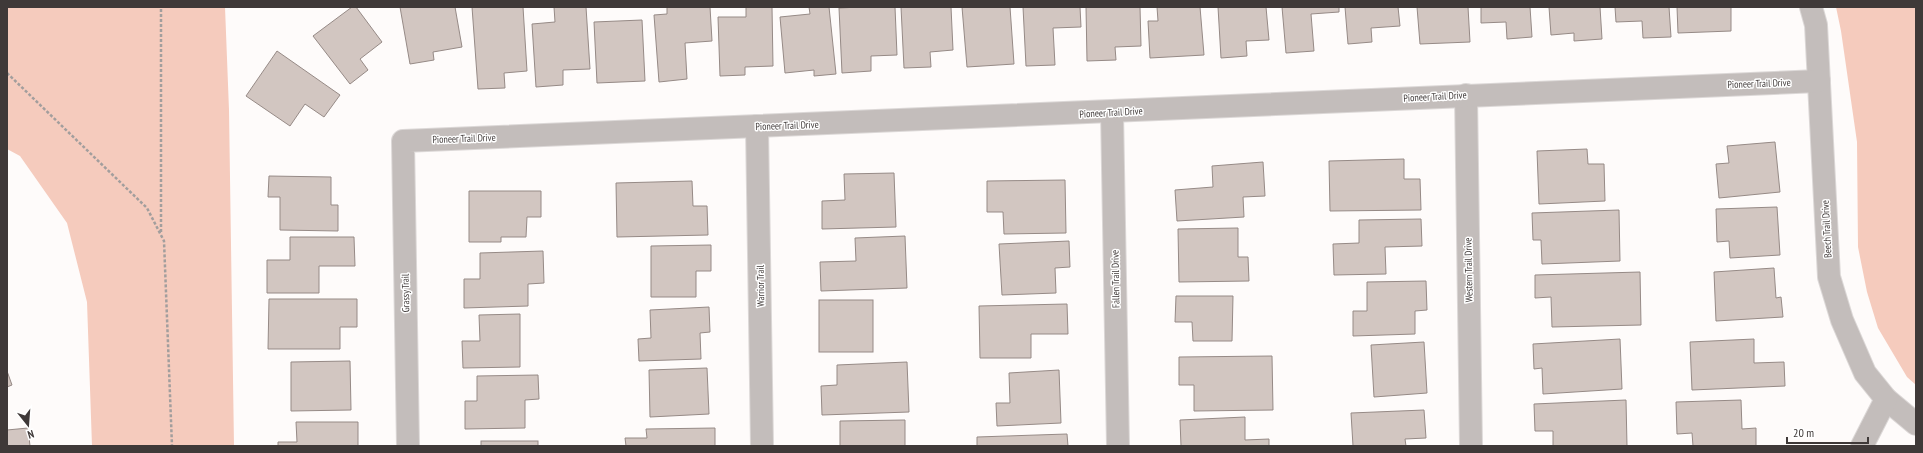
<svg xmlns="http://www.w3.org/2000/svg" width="1923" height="453" font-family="'PT Sans Narrow',sans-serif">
<rect width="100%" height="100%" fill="#fefbfa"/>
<g fill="#f5cbbd">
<path d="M7,7H225L229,110L234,446H92L87,302L67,223L20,156L7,149Z"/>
<path d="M1836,7H1916V385L1907,377L1878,328L1867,292L1858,247L1857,142L1841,31Z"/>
</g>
<g fill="#d2c6c1" stroke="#968a86">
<path d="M352,7H356L382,42L360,59L368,70L350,84L313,36Z"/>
<path d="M400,7H455L462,47L433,52L434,60L410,64Z"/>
<path d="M472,7H523L527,71L504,73L505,88L478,89Z"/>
<path d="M554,7H586L590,69L563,70V85L536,87L532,24L555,22Z"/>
<path d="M667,7H710L712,41L685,43L687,79L659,82L654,15L667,14Z"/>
<path d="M746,7H772L773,66L745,67V75L720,76L718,17H746Z"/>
<path d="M809,7H829L836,74L814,76V70L785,73L780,17L810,14Z"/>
<path d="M860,7H895L897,55L871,56V71L842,73L839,8Z"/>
<path d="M901,7H951L953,50L930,52L931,67L904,68Z"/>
<path d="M962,7H1010L1014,64L967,67Z"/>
<path d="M1023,7H1080L1081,27L1053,28L1055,65L1026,66Z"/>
<path d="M1086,7H1140L1141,46L1115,47L1116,60L1087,61Z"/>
<path d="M1157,7H1200L1204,55L1150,58L1148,21H1158Z"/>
<path d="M1218,7H1266L1269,40L1246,41L1247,56L1221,58Z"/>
<path d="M1282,7H1339V12L1311,14L1314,51L1286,53Z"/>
<path d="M1345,7H1398L1400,26L1371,28L1372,42L1348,44Z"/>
<path d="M1417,7H1468L1470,42L1420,44Z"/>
<path d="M1481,7H1530L1532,37L1507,39L1506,22L1481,23Z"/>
<path d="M1549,7H1600L1602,39L1574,41V33L1551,35Z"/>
<path d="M1615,7H1669L1671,37L1643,38L1642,21L1616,22Z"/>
<path d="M1677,7H1731V31L1678,33Z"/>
<path d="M642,20L645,81L597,83L594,22Z"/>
<path d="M277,51L340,95L324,117L305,104L290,126L246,96Z"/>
<path d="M1775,142L1780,192L1719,198L1716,164L1729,163L1727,146Z"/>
<path d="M1587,149L1588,164H1604L1605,201L1539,204L1537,151Z"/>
<path d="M1404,159V179H1420L1421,210L1330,211L1329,161Z"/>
<path d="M1263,162L1265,196L1243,197L1244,217L1177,221L1175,190L1213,187L1212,166Z"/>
<path d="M894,173L896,227L822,229V201L845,200L844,174Z"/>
<path d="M269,176L331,177V205H338V231L280,230V197H268Z"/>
<path d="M1065,180L1066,233L1004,234L1003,212H987V181Z"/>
<path d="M692,181L693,206H707L708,235L617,237L616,183Z"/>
<path d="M469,191H541V217H527L526,237H501V242H469Z"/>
<path d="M1777,207L1780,255L1730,258L1729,241L1717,242L1716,209Z"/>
<path d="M1619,210L1620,261L1542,264L1541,240H1533L1532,213Z"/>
<path d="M1421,219L1422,246L1385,247L1386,274L1334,275L1333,244L1359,243V220Z"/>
<path d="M1238,228V257H1248L1249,281L1179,282L1178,229Z"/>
<path d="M905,236L907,288L821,291L820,262L856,261L855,238Z"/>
<path d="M290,237H354L355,266H319V293H267V260H290Z"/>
<path d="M1069,241L1070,267L1055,268L1056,293L1002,295L999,244Z"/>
<path d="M711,245V271H696V297H651V246Z"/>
<path d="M543,251L544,283L528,284V306L464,308V279H480V253Z"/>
<path d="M1774,268L1776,298L1781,297L1783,317L1716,321L1714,272Z"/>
<path d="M1640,272L1641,325L1552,327L1551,297L1535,298V275Z"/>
<path d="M1426,281L1427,310L1415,311V334L1353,336V311H1367V282Z"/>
<path d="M1176,296H1233L1232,341H1193L1192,322H1175Z"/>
<path d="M269,299H357V327H340V349H268Z"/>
<rect x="819" y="300" width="54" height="52"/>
<path d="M1067,304L1068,334H1031V358H980L979,306Z"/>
<path d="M709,307L710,332L700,333L701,359L639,361L638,339L651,338L650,310Z"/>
<path d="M520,314V367L463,368L462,341H480L479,315Z"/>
<path d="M1620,339L1622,389L1543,394L1542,368L1534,369L1533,344Z"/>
<path d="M1754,339V363L1784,362L1785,386L1692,390L1690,342Z"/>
<path d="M1424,342L1427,393L1374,397L1371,345Z"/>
<path d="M1272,356L1273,410L1194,411V385H1179V357Z"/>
<path d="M350,361L351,410L291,411V362Z"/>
<path d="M907,362L909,412L822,415L821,386L837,385V365Z"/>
<path d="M707,368L709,414L650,417L649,370Z"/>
<path d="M1059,370L1061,423L997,426L996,403H1010L1009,373Z"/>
<path d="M7,371L12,385L7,387Z"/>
<path d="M538,375L539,399L525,400V428L465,429V401H477V376Z"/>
<path d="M1626,400L1627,446H1553V431H1535L1534,404Z"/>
<path d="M1741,400L1742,429L1756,428V446H1693L1692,433L1677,434L1676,402Z"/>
<path d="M1424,410L1426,438L1405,439L1406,446H1353L1351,413Z"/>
<path d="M1245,417V440L1269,439V446H1181L1180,420Z"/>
<path d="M905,420V446H840V421Z"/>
<path d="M296,422H358V446H278V442H297Z"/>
<path d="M28,428L30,446H7V430Z"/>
<path d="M715,428V446H626L625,438H647L646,429Z"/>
<path d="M1067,434L1068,446H977V437Z"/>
<rect x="481" y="441" width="57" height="5"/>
</g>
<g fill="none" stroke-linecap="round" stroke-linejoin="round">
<g stroke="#dcd8d7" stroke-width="24">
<g id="minor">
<path d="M1811,7L1816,25L1829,277L1842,320L1865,373L1886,399L1916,424"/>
<path d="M1466,95L1471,446"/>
<path d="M1112,112L1118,446"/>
<path d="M757,126L762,446"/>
<path d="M408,446L403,141L1819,81"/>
<path d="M1862,446L1886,399"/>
</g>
</g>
<g stroke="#a29e9d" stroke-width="2.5" stroke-dasharray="3 2" stroke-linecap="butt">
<path d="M7,73L147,208L164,241L172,446"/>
<path d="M161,232V7"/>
</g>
<use href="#minor" stroke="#c3bdbb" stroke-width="22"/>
</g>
<g text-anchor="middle" stroke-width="3" stroke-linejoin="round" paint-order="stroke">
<g font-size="10" fill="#3f3938" stroke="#fff">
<text transform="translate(1759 83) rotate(-2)" y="4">Pioneer Trail Drive</text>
<text transform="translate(1435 96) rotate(-3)" y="4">Pioneer Trail Drive</text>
<text transform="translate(1111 112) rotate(-3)" y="4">Pioneer Trail Drive</text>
<text transform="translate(787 125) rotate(-2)" y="4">Pioneer Trail Drive</text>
<text transform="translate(464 138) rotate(-2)" y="4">Pioneer Trail Drive</text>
<text transform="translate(1826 229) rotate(-93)" y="4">Beech Trail Drive</text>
<text transform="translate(1468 270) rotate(-91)" y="4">Western Trail Drive</text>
<text transform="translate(1115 279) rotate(-91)" y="4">Fallen Trail Drive</text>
<text transform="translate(760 286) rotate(-91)" y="4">Warrior Trail</text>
<text transform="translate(405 293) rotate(-91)" y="4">Grassy Trail</text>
</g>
</g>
<rect width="1923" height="453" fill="none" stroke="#3f3938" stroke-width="16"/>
<g transform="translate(28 425) rotate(163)" stroke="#ffffff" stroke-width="3" paint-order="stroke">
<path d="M0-3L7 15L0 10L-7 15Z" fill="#3f3938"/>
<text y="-6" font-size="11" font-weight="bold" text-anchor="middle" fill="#3f3938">N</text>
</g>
<path d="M1787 437v6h81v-6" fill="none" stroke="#3f3938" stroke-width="2"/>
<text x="1793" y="437" font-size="12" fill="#3f3938" stroke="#ffffff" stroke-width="3" paint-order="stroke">20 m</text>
</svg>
